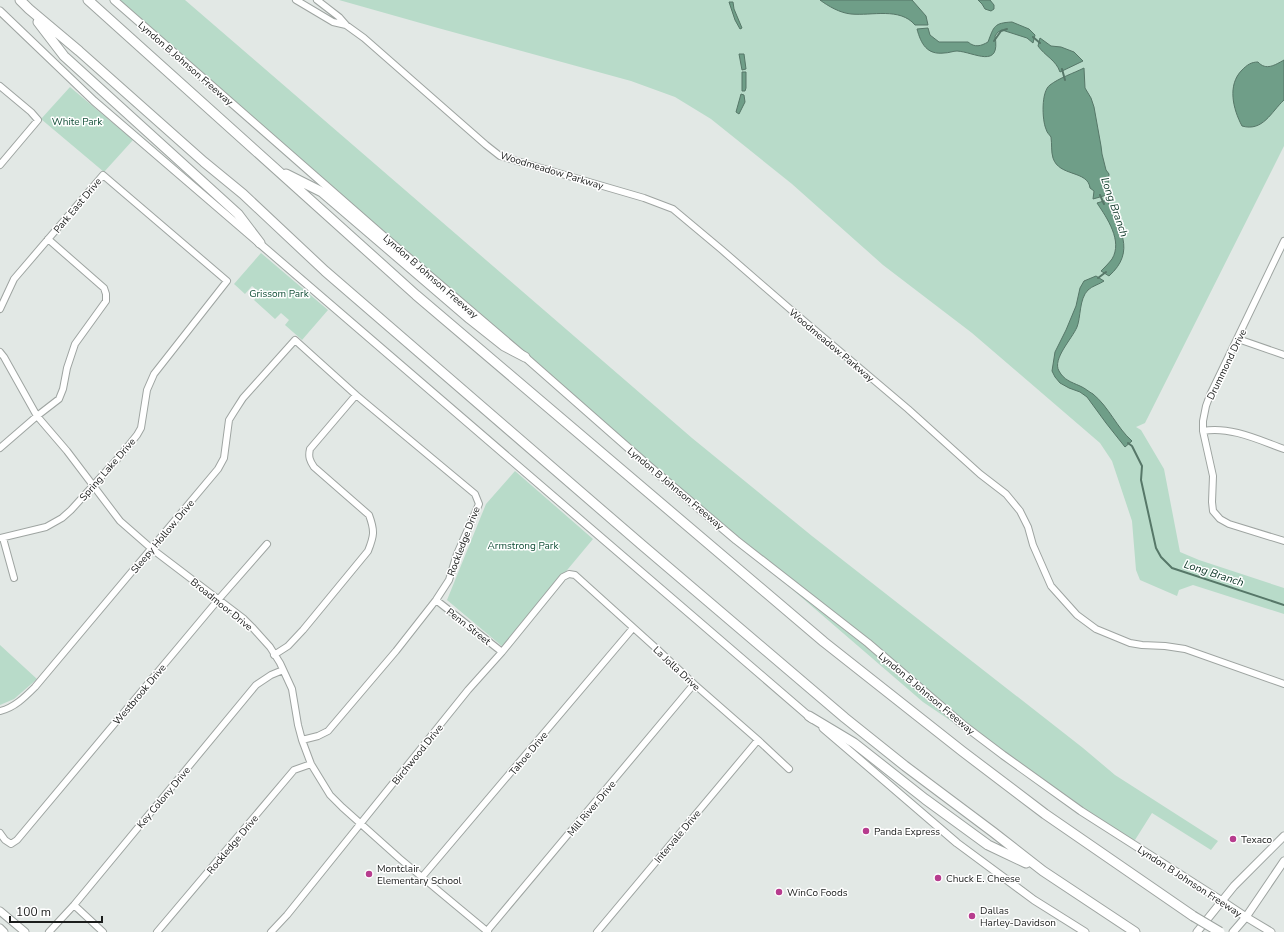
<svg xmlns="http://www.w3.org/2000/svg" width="1284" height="932" viewBox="0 0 1284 932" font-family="'Nunito Sans',sans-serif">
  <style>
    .green { fill: #b8dbc9 }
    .water { fill: #6f9e88; stroke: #567768 }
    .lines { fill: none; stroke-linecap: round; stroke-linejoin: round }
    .stream { stroke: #567768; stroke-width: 2 }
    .minor-casing { stroke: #9ea4a1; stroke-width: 8 }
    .major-casing { stroke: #9ea4a1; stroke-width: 9 }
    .highway-casing { stroke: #9ea4a1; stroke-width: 11 }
    .minor { stroke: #fff; stroke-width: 6 }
    .major { stroke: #fff; stroke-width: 7 }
    .highway { stroke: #fff; stroke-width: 9 }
    .highway-bridge-casing { stroke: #9ea4a1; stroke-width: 11; stroke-linecap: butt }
    .highway-bridge { stroke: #fff; stroke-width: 9 }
    .poi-dot { fill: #b73c8e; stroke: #fff; stroke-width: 1.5 }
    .labels { text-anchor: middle; stroke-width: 3; stroke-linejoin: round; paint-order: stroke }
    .street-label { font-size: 10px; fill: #1b1d1c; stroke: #fff }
    .park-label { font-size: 10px; fill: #114e37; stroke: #fff }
    .poi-label { font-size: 10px; fill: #1b1d1c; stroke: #fff; text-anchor: start }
    .water-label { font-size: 11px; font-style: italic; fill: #0c3626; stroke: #fff }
  </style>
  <rect width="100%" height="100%" fill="#e2e8e5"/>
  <!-- green -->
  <path class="green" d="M109 0H185L692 438 812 536 1083 748 1115 775 1218 841 1211 850 1152 813 1135 840 1119 835 923 702Z
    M339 0H1284V146L1145 423 1136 427 1141 430 1164 469 1180 552 1199 560 1284 588V614L1193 585 1179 590 1177 596 1140 580 1136 570 1132 521 1112 461 1100 443 972 333 883 265 792 184 711 119 675 97 631 81 438 28Z
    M70 87 133 140 104 172 41 119Z
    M261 253 328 310 302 340 285 325 289 320 281 313 275 319 254 300 260 293 252 286 245 294 234 284Z
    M515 471 593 539 503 647 447 600 486 504Z
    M0 645 37 679 14 699 0 705Z"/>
  <!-- water -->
  <path class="water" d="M820 0H912L926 16 928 25H915C900 7 872 16 851 14 840 13 828 6 820 0Z
    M978 0H990L994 5V9L991 11 985 9 982 4Z
    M729 2H733L734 9 742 28 740 29 735 20Z
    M1012 22 1029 29 1035 35 1033 43 1027 38 1002 30 998 32 995 36C1001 70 974 52 957 51 953 51 949 53 944 53 927 55 921 44 917 29L928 28 930 35 939 42H968C975 48 981 46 988 42 994 26 994 23 1012 22Z
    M1040 38 1051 46 1061 47 1074 52 1083 61 1060 72C1056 60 1045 56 1038 46Z
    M739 54H744L746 69 742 70Z
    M1284 60V100C1271 112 1263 132 1242 126 1233 109 1227 85 1242 70 1247 65 1251 62 1258 62 1266 71 1275 65 1284 60Z
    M1084 68 1085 88 1091 98 1094 107 1101 146 1102 154 1106 170 1109 174 1107 195 1093 199 1094 191 1090 188C1088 170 1059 177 1053 158 1051 152 1052 144 1051 137 1049 134 1047 133 1046 129 1042 120 1041 91 1050 85 1059 78 1074 73 1084 68Z
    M742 72H746V88L745 91H742Z
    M741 94 744 95 745 102 739 114 736 112Z
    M1107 200C1119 228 1137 251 1109 276L1101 271C1105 267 1109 263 1112 259 1123 241 1107 218 1097 203Z
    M1096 276 1104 281C1100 284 1092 286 1088 290 1079 299 1081 317 1077 327 1072 339 1052 359 1059 371 1064 380 1071 382 1080 386 1085 388 1089 392 1093 394 1109 407 1117 428 1132 441L1125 447 1106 423 1087 397 1080 392 1069 388 1060 383 1055 377 1052 371 1055 352 1066 330 1076 306 1080 288 1084 281Z"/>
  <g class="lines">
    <!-- stream -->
    <path class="stream" d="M1033 37 1040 43
      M994 41 1001 31 1007 29
      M1062 69 1065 80
      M1100 195 1104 204
      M1098 278 1106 272
      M1128 443 1132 446 1142 466 1141 480 1156 548 1161 557 1172 568 1284 605"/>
    <defs>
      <path id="minor" d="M296 0 333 22 346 25
        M317 0 339 17 346 25 364 38 486 145 500 156 644 198 673 209 722 250 790 309 908 409 980 474 1006 494 1020 511 1028 527 1033 545 1051 586 1077 615 1096 629 1130 643 1142 645 1165 646 1185 649 1284 684
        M0 86 31 112 38 120 0 165
        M1284 241 1210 395 1206 406 1203 421V431L1213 476 1212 502 1213 511 1220 519 1229 524 1284 541
        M0 309 14 279 103 175 227 281 154 374 147 390 141 428 137 435 120 456 71 510 62 518 46 527 0 538
        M1238 339 1284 355
        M0 352 4 357 37 416 67 451 120 521 152 549 244 619 252 627 270 647 280 663 292 689 298 725 302 740 311 764 330 795 342 807 399 858 488 932
        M1203 431C1230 426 1259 440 1284 449
        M0 448 37 416 59 399 63 389 67 368 75 344 106 301V294L104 288 48 239
        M3 538 14 578
        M436 600 502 652
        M274 655 288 646 303 630 368 551C374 536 375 531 369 515L314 467C310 461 308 457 310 449L356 395
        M0 711C14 708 25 697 35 687L218 469 224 458 229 420 234 412 243 398 295 340 356 395 475 494 479 504 457 554 449 580 436 600 396 651 328 731 318 736 302 740
        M0 833 5 840 11 844 17 840 218 600 267 544
        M422 877 633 628
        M74 905 103 932
        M487 931 694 684
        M49 932 74 905 256 685 271 675 283 670
        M157 932 294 770 311 764
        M271 932 287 915 468 690 502 652 563 577 569 574 575 575 657 649 694 684 758 740 789 769
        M597 932 758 740"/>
      <path id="major" d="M114 0 381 234 525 357 650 467 736 540 868 643 962 724 1003 755 1081 811 1222 901 1246 917 1271 932
        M0 11 94 101 812 719
        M823 728 957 843 1034 900 1085 932
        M0 911 25 932
        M0 928 4 932
        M1197 932 1234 886 1284 836
        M1233 932 1246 917 1284 861"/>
      <path id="highway" d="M20 0 29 9 79 51 204 162 243 194 325 271 642 545 845 718 905 766 993 832 1043 871 1135 932
        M88 0 416 295 824 642 962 751 1045 814 1193 916
        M38 22 64 56 238 214 260 243
        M286 174 322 192 470 319 504 346 525 357
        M809 716 854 743 925 799 988 845 1026 863"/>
    </defs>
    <!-- minor casing -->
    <use href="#minor" class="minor-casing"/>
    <!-- major casing -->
    <use href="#major" class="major-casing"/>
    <!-- highway casing -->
    <use href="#highway" class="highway-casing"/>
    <!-- minor -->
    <use href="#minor" class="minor"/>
    <!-- major -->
    <use href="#major" class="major"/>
    <!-- highway -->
    <use href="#highway" class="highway"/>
    <defs>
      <path id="highway-bridge" d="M1193 916 1220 932"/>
    </defs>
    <!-- highway-bridge casing -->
    <use href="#highway-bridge" class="highway-bridge-casing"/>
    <!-- highway-bridge -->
    <use href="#highway-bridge" class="highway-bridge"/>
  </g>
  <!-- markers -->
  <g class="poi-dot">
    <circle cx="866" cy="831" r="4"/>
    <circle cx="1233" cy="839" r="4"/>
    <circle cx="369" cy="874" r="4"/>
    <circle cx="938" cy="878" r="4"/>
    <circle cx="779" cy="892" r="4"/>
    <circle cx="972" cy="916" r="4"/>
  </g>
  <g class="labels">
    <!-- street labels -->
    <g class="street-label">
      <text transform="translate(186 63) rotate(41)" y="4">Lyndon B Johnson Freeway</text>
      <text transform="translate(552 170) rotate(17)" y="4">Woodmeadow Parkway</text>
      <text transform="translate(77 205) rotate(-50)" y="4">Park East Drive</text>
      <text transform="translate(431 276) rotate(41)" y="4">Lyndon B Johnson Freeway</text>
      <text transform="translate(832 345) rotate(40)" y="4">Woodmeadow Parkway</text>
      <text transform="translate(1226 364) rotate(-64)" y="4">Drummond Drive</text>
      <text transform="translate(107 469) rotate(-49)" y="4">Spring Lake Drive</text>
      <text transform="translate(676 488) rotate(40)" y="4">Lyndon B Johnson Freeway</text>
      <text transform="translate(162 536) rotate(-50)" y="4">Sleepy Hollow Drive</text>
      <text transform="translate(463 541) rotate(-69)" y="4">Rockledge Drive</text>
      <text transform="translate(222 604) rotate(39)" y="4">Broadmoor Drive</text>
      <text transform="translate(469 626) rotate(38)" y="4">Penn Street</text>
      <text transform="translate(677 668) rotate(43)" y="4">La Jolla Drive</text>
      <text transform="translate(927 693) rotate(40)" y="4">Lyndon B Johnson Freeway</text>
      <text transform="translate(139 694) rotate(-50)" y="4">Westbrook Drive</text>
      <text transform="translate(528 753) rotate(-50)" y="4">Tahoe Drive</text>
      <text transform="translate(417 754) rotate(-51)" y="4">Birchwood Drive</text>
      <text transform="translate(163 797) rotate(-50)" y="4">Key Colony Drive</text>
      <text transform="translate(591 808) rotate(-50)" y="4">Mill River Drive</text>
      <text transform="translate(677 836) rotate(-50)" y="4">Intervale Drive</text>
      <text transform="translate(232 844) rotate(-50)" y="4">Rockledge Drive</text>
      <text transform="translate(1190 881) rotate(33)" y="4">Lyndon B Johnson Freeway</text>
    </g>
    <!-- park labels -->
    <g class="park-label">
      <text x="77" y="125">White Park</text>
      <text x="279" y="297">Grissom Park</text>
      <text x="523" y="549">Armstrong Park</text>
    </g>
    <!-- poi labels -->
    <g class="poi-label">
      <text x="874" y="835">Panda Express</text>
      <text x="1241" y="843">Texaco</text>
      <text x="377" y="872">Montclair<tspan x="377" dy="12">Elementary School</tspan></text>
      <text x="946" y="882">Chuck E. Cheese</text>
      <text x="787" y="896">WinCo Foods</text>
      <text x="980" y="914">Dallas<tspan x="980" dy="12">Harley-Davidson</tspan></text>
    </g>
    <!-- water labels -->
    <g class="water-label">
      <text transform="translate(1115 207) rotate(71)" y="4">Long Branch</text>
      <text transform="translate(1214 573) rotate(18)" y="4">Long Branch</text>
    </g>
  </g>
  <!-- scale -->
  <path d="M10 916v6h92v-6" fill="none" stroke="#1b1d1c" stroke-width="2"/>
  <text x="16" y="916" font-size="12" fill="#1b1d1c" stroke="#ffffff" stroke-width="3" paint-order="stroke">100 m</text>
</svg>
